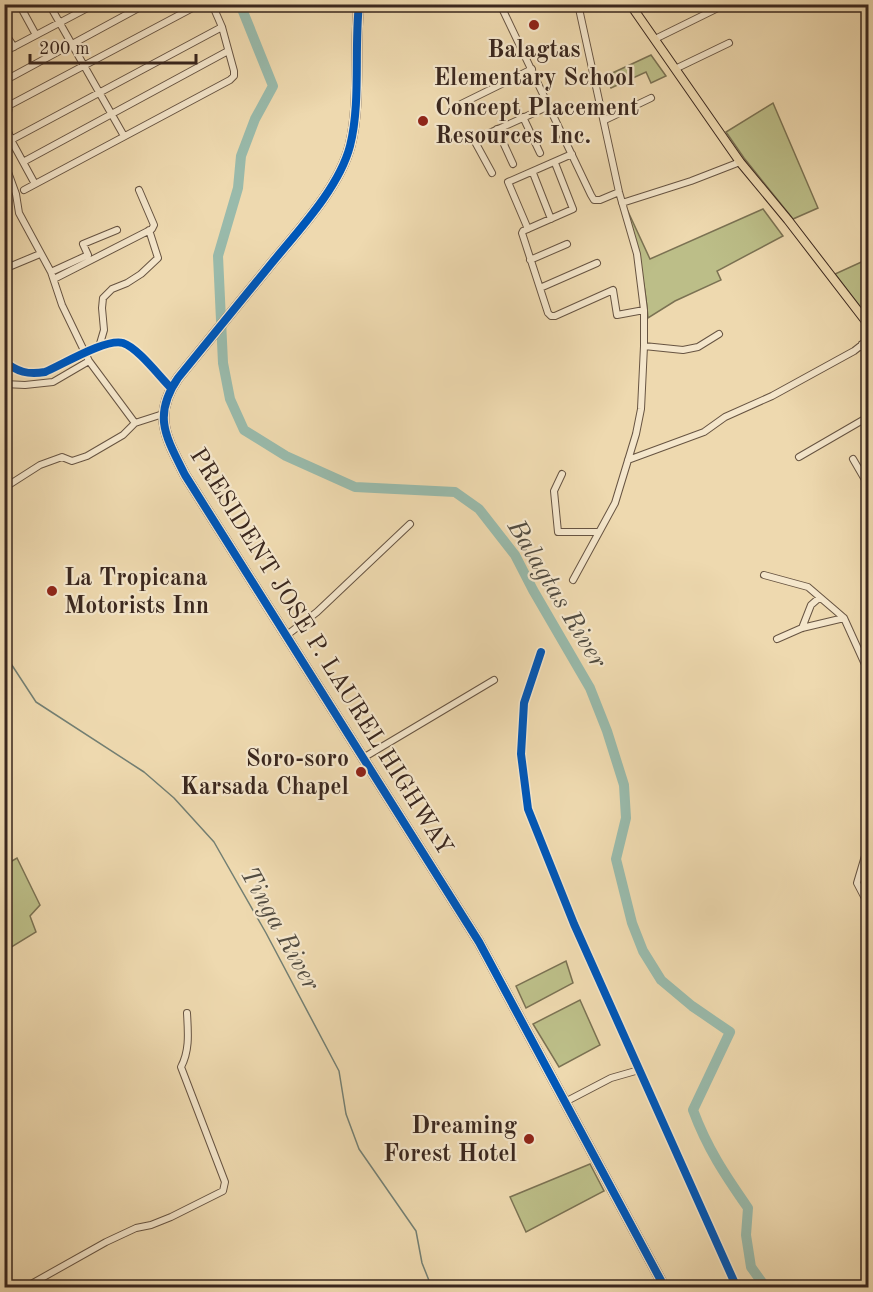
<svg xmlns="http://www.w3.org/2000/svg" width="873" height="1292" viewBox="0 0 873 1292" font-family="'Old Standard TT',serif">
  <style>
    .green { fill: #bcbe88; stroke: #7b7253; stroke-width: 1.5 }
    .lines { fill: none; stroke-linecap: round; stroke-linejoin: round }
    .stream { stroke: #737f73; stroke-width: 1.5 }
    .river { stroke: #99baab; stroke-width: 10 }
    .minor-casing { stroke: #675442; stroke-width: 8 }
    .major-casing { stroke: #3a271e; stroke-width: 10 }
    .highway-casing { stroke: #3a271e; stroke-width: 11 }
    .minor { stroke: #f4e6cb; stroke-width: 6 }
    .major { stroke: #eed9af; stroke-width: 8 }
    .highway { stroke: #eed9af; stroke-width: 9 }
    .cycleway-casing { stroke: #f4e6cb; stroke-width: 11 }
    .cycleway { stroke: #0057b8; stroke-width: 8 }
    .poi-dot { fill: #8f2418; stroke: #f4e6cb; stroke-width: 2 }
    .labels { text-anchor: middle; stroke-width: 4.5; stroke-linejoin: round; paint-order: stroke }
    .poi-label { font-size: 24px; font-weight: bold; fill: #3a271e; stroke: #f4e6cb; text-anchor: start }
    .street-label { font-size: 24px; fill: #3a271e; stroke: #f4e6cb }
    .water-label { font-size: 26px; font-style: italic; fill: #524c41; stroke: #f4e6cb }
  </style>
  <rect width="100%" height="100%" fill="#eed9af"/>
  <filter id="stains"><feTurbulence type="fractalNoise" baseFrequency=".00333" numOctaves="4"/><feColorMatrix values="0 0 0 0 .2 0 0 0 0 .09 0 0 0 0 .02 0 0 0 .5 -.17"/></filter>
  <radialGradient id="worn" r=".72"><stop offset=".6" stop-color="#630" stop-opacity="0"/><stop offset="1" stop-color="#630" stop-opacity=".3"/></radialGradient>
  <!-- green -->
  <path class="green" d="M651 55 666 76 651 83 646 72 611 88 606 76Z
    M773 103 818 208 793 219 744 158 726 132Z
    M625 205 650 259 763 209 783 236 717 271 721 280 675 301 648 318C645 279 635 242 625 205Z
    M868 259V317L835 274Z
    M17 858 40 905 30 916 36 932 5 951V865Z
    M566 961 573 983 526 1008 516 986Z
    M580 1000 600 1045 559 1067 533 1024Z
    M590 1164 604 1191 526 1232 510 1197Z"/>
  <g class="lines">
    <!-- stream -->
    <path class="stream" d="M240 5 250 8 258 4
      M4 653 36 702 144 772 174 798 214 842 266 933 339 1071 346 1114 359 1149 416 1231 422 1263 432 1288"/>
    <!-- river -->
    <path class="river" d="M240 4 273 86 255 119 241 156 238 188 218 256 223 363 230 399 244 430 286 456 355 487 455 492 479 509 515 555 533 590 590 688 607 731 624 785 626 818 616 859 632 923 643 951 661 980 692 1006 730 1032 693 1110C707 1148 725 1175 748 1208L746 1235 751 1267 766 1288"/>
    <defs>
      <path id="minor" d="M19 4 36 35
        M49 4 124 136
        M500 4 591 195 594 200H600L619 192
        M4 32 14 47
        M655 39 722 6
        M4 52 95 4
        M675 69 729 43
        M4 81 146 4
        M4 102C10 106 10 112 4 117
        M8 106 200 4
        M457 106 532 69
        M523 117 540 153
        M4 119 11 140 35 184
        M605 120 651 98
        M497 129 513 164
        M11 140 222 27
        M4 161 16 194 19 213 51 272 62 305 89 361 135 423
        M23 162 228 51
        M555 163 573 209 523 231 522 233 548 313 551 316H555L613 290 617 315 644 310
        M492 173 474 140 549 106
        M533 173 551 219
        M24 190 230 80 234 76V71L222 27 212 4
        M622 203 691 181 740 162
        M528 229 508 182 572 154
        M530 260 567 244
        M4 269 40 254
        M51 272 88 255 83 244 117 230
        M54 279 152 229 154 225 139 190
        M540 288 597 263
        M862 344 868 358
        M644 346 683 350 698 347 719 334
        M99 347 104 330 102 308 103 298 112 289 127 283 141 274 158 258 149 230
        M4 361C17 372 28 375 45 372 62 365 106 338 123 343 138 348 159 376 171 388
        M4 384 25 385 53 382 89 361
        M799 457 868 417
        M853 459 864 478 868 477
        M628 460 704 432 725 417 772 396 854 351 868 340
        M562 474 554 491 558 532H598
        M4 488 40 465 62 457 72 461 87 456 123 435 135 423 163 414
        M764 575 808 587 836 611 844 618 868 671
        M573 580 615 503 636 434 641 409 644 346V310L637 254 619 192 578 4
        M802 628 811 605 819 598
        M287 635 317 612 410 524
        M777 639 802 628 844 618
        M541 652 524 703 521 754 528 809 574 924 737 1288
        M363 758 494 680
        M868 846 857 883 868 904
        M565 1102 611 1078 639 1070
        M24 1288 106 1242 136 1228 151 1225 171 1217 223 1191 225 1182 181 1067C190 1050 188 1032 187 1013"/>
      <path id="major" d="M630 4 740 162 788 220 868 324"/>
      <path id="highway" d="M359 4C354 50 361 103 350 146 339 188 298 231 271 264 240 302 209 340 178 378 152 416 166 437 185 475L479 942 665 1288"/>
    </defs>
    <!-- minor casing -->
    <use href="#minor" class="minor-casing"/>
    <!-- major casing -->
    <use href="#major" class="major-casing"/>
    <!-- highway casing -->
    <use href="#highway" class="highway-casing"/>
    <!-- minor -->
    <use href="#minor" class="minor"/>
    <!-- major -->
    <use href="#major" class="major"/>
    <!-- highway -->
    <use href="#highway" class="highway"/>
    <defs>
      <path id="cycleway" d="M359 4C354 50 361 103 350 146 339 188 298 231 271 264 240 302 209 340 178 378 152 416 166 437 185 475L479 942 665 1288
        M4 361C17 372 28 375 45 372 62 365 106 338 123 343 138 348 159 376 171 388
        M541 652 524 703 521 754 528 809 574 924 737 1288"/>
    </defs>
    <!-- cycleway casing -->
    <use href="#cycleway" class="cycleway-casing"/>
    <!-- cycleway -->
    <use href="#cycleway" class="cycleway"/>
  </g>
  <!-- markers -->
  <g class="poi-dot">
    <circle cx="534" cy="25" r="6"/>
    <circle cx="423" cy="121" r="6"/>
    <circle cx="52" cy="591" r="6"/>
    <circle cx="361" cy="772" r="6"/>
    <circle cx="529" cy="1139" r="6"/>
  </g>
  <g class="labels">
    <!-- poi labels -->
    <g class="poi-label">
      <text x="534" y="57" text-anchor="middle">Balagtas<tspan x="534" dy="28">Elementary School</tspan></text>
      <text x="435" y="115">Concept Placement<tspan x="435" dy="28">Resources Inc.</tspan></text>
      <text x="64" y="585">La Tropicana<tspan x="64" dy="28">Motorists Inn</tspan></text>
      <text x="349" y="766" text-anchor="end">Soro-soro<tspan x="349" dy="28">Karsada Chapel</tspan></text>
      <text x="517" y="1133" text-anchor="end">Dreaming<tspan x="517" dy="28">Forest Hotel</tspan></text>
    </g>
    <!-- street labels -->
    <g class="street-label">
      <text transform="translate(322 651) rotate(58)" y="8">PRESIDENT JOSE P. LAUREL HIGHWAY</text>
    </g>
    <!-- water labels -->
    <g class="water-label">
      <text transform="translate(558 593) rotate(59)" y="9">Balagtas River</text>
      <text transform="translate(281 928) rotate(61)" y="9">Tinga River</text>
    </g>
  </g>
  <!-- margin -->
  <rect width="873" height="1292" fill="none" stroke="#eed9af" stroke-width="24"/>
  <rect x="6" y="6" width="861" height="1280" fill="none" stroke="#3a271e" stroke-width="3"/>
  <rect x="12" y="12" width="849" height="1268" fill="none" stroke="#3a271e" stroke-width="1.5"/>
  <!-- scale -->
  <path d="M30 54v9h166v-9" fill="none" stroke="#3a271e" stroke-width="3"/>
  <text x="39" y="54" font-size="18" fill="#3a271e" stroke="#f4e6cb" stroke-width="4.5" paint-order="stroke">200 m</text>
  <rect width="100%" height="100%" filter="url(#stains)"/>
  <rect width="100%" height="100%" fill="url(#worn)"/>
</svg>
